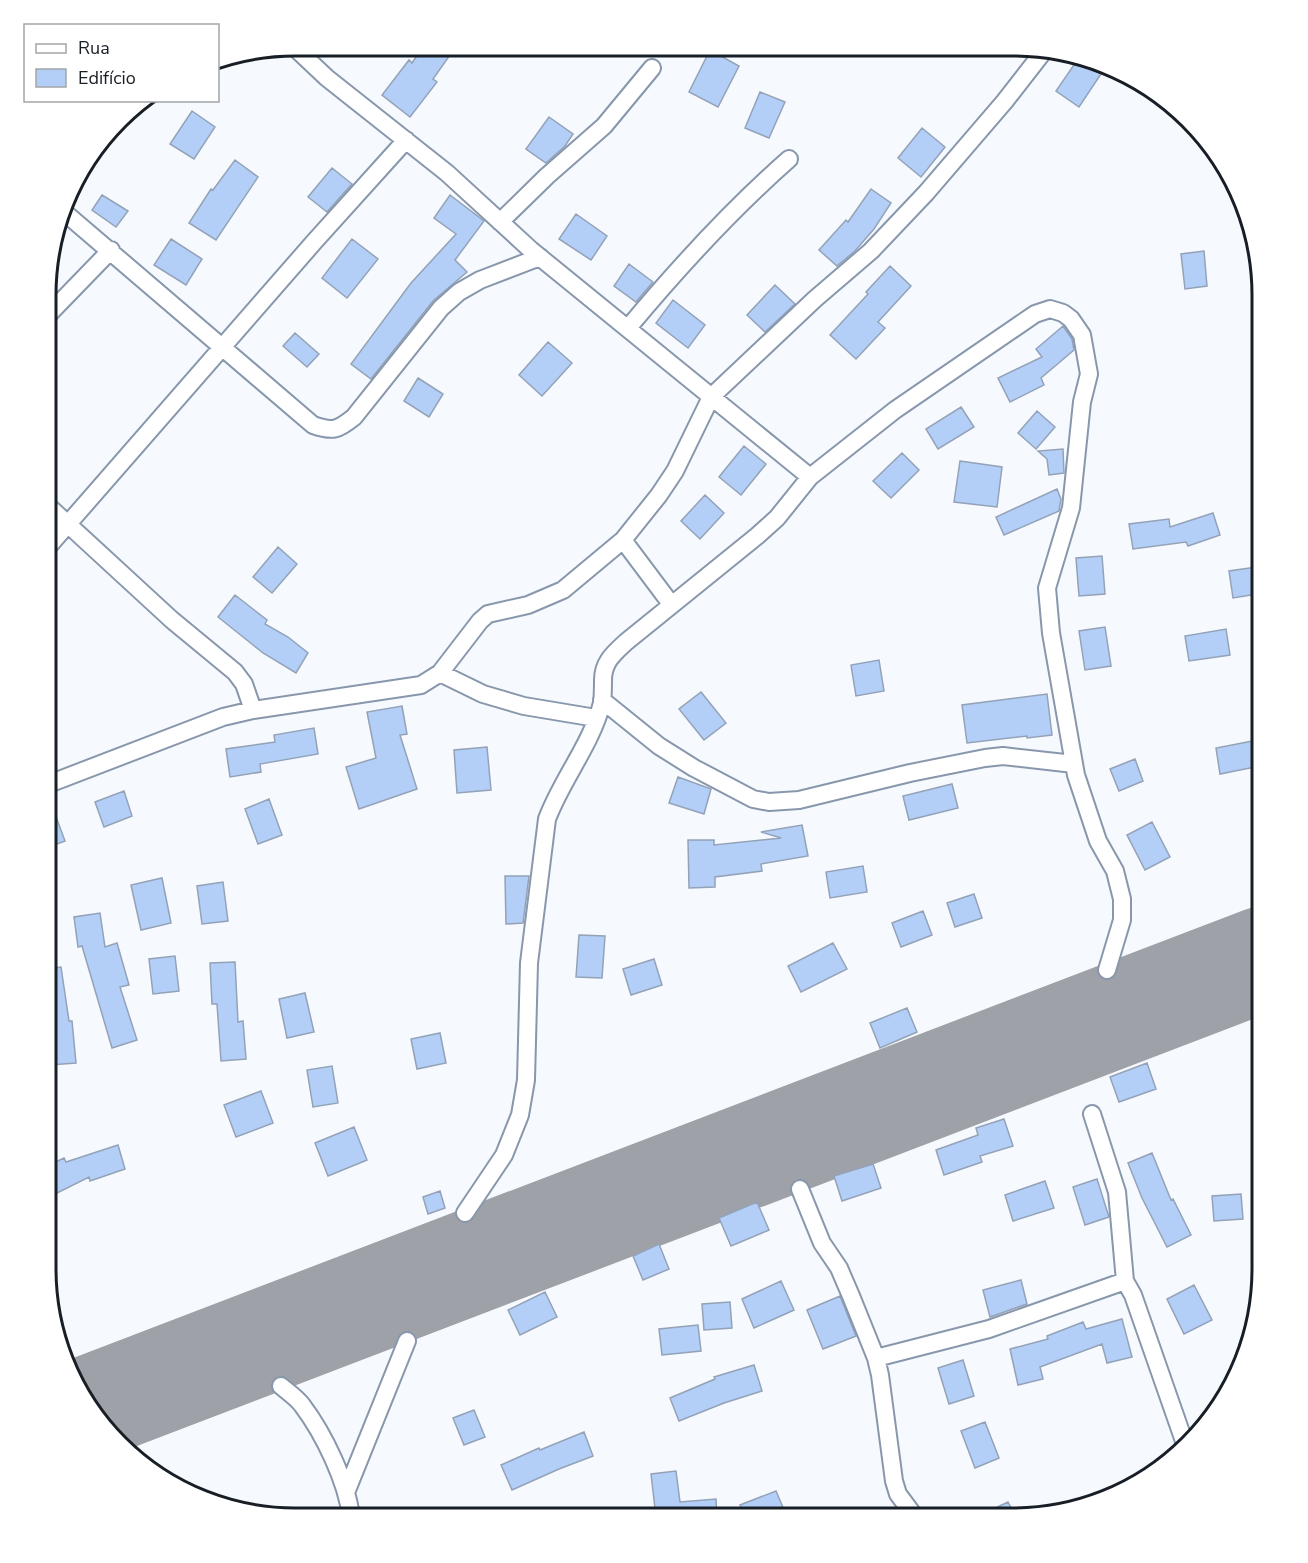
<svg xmlns="http://www.w3.org/2000/svg" width="1308" height="1563" viewBox="0 0 1308 1563" font-family="'Nunito Sans',sans-serif">
  <style>
    .lines { fill: none; stroke-linecap: round; stroke-linejoin: round }
    .runway { stroke: #9ea2a8; stroke-width: 105 }
    .building { fill: #b3cff8; stroke: #93a2b7; stroke-width: 1.5 }
    .street-casing { stroke: #8897ac; stroke-width: 20 }
    .street { stroke: #fff; stroke-width: 16 }
    .rim { fill: none; stroke: #181e26; stroke-width: 3 }
  </style>
  <rect width="100%" height="100%" fill="#f6f9fe"/>
  <g class="lines">
    <!-- runway -->
    <path class="runway" d="M92 1407 1263 959"/>
  </g>
  <!-- building -->
  <path class="building" d="M424 45H457L433 79 437 82 410 117 382 95 409 60 412 63Z
    M710 50 739 66 718 107 689 92Z
    M1078 59 1101 74 1079 107 1056 91Z
    M760 92 785 102 769 138 745 128Z
    M192 111 215 127 194 159 170 144Z
    M549 117 573 134 565 146 546 163 526 149Z
    M922 128 945 147 921 177 898 158Z
    M235 160 258 177 216 240 189 223 211 189 213 190Z
    M332 168 352 184 327 212 308 197Z
    M871 189 891 203 874 229 855 251 837 266 819 250 846 220 848 222Z
    M102 195 128 211 116 227 92 210Z
    M450 195 484 221 455 260 467 272 433 301 371 379 351 364 411 283 456 234 434 218Z
    M576 214 607 236 591 260 559 239Z
    M171 239 202 259 186 285 154 265Z
    M352 239 378 259 347 298 322 278Z
    M1204 251 1207 286 1185 289 1181 254Z
    M629 264 653 282 636 302 614 286Z
    M890 266 911 286 878 322 885 328 856 359 830 335 868 294 866 292Z
    M775 285 795 304 765 332 747 315Z
    M673 300 705 325 688 348 656 323Z
    M1063 326 1072 339 1074 350 1041 378 1044 385 1010 402 998 378 1042 357 1036 349Z
    M295 333 319 354 307 367 283 346Z
    M548 342 572 363 542 396 519 375Z
    M418 378 443 394 429 417 404 401Z
    M961 407 974 427 938 449 926 429Z
    M1037 411 1055 427 1036 449 1018 433Z
    M744 446 766 464 741 495 719 477Z
    M1063 449 1064 473 1049 475 1047 459 1038 451Z
    M902 453 919 470 891 498 873 481Z
    M960 461 1002 467 997 507 954 502Z
    M1057 489 1061 499 1059 511 1004 535 996 517Z
    M705 495 724 513 700 539 681 521Z
    M1213 513 1220 535 1188 546 1186 542 1133 549 1129 524 1169 519 1170 527Z
    M278 547 297 564 272 593 253 577Z
    M1102 556 1105 594 1079 596 1076 558Z
    M1263 566V593L1233 598 1229 571Z
    M235 595 267 620 265 624 288 637 308 653 296 673 263 653 218 617Z
    M1105 627 1111 666 1085 670 1079 631Z
    M1226 629 1230 655 1189 661 1185 636Z
    M879 660 884 691 856 696 851 665Z
    M701 692 726 723 704 740 679 709Z
    M1047 694 1052 735 1027 738V736L967 743 962 705Z
    M402 706 407 734 400 735 417 789 359 809 346 767 376 758 367 712Z
    M314 728 318 754 260 764 261 772 230 777 226 749 275 742 274 735Z
    M1263 739V752L1258 753 1260 766 1220 774 1216 748Z
    M487 747 491 790 457 793 454 750Z
    M1135 759 1143 781 1119 791 1110 769Z
    M678 777 711 789 704 814 669 803Z
    M952 784 958 808 909 820 903 796Z
    M124 791 132 816 104 827 95 802Z
    M46 795H48L65 841 46 848Z
    M269 799 282 835 258 844 245 809Z
    M1152 822 1170 857 1145 870 1127 835Z
    M802 825 808 856 761 864 762 871 715 877V887L689 888 688 840H714V845L781 838 761 832Z
    M863 866 867 892 830 898 826 872Z
    M505 876H529L523 923 506 924Z
    M162 878 171 923 141 930 131 885Z
    M223 882 228 921 202 924 197 886Z
    M974 894 982 918 955 927 947 903Z
    M923 911 932 935 901 947 892 923Z
    M100 913 105 947 117 943 129 985 120 987 137 1040 112 1048 82 946 78 947 74 917Z
    M579 935 605 936 602 978 576 977Z
    M833 943 847 969 801 992 788 966Z
    M175 956 179 991 153 994 149 959Z
    M654 959 662 985 631 995 623 969Z
    M235 962 238 1022 243 1021 246 1059 221 1061 217 1004H212L210 963Z
    M61 967 69 1021H72L76 1063 49 1065 46 1022V969Z
    M305 993 314 1032 287 1038 279 999Z
    M907 1008 917 1032 880 1048 870 1023Z
    M440 1033 446 1063 417 1069 411 1039Z
    M1147 1063 1156 1089 1119 1102 1110 1077Z
    M332 1066 338 1103 313 1107 307 1070Z
    M261 1091 273 1123 236 1137 224 1105Z
    M1004 1119 1013 1146 980 1156 982 1162 944 1175 936 1150 978 1135 976 1128Z
    M354 1127 367 1160 328 1176 315 1143Z
    M118 1145 125 1169 90 1181 89 1177 45 1199V1167L64 1158 66 1162Z
    M1152 1153 1171 1200 1173 1199 1191 1235 1167 1247 1142 1198 1128 1163Z
    M873 1164 881 1188 842 1201 834 1176Z
    M1097 1179 1109 1217 1085 1225 1073 1187Z
    M1045 1181 1054 1208 1013 1221 1005 1195Z
    M440 1191 445 1208 428 1214 423 1197Z
    M1241 1194 1243 1219 1214 1221 1212 1196Z
    M757 1202 769 1230 731 1246 719 1218Z
    M659 1244 669 1269 643 1280 633 1256Z
    M1021 1280 1027 1304 990 1317 983 1290Z
    M781 1281 794 1310 754 1328 742 1299Z
    M1194 1285 1212 1320 1184 1334 1167 1299Z
    M545 1292 557 1317 520 1335 508 1310Z
    M840 1296 856 1336 823 1349 807 1310Z
    M730 1302 732 1328 704 1330 702 1304Z
    M1122 1319 1132 1357 1107 1363 1102 1344 1040 1367 1043 1379 1018 1385 1010 1349 1048 1339 1047 1336 1083 1322 1086 1329Z
    M698 1325 701 1351 662 1355 659 1329Z
    M963 1360 974 1396 949 1404 938 1368Z
    M754 1365 762 1391 724 1403 679 1421 670 1398 715 1379 714 1377Z
    M474 1410 485 1437 464 1445 453 1418Z
    M985 1422 999 1458 975 1468 961 1431Z
    M584 1432 593 1456 559 1469 512 1490 501 1465 539 1448 540 1450Z
    M676 1471 680 1502 716 1499 717 1517H656L651 1474Z
    M776 1491 787 1517H745L740 1505Z
    M1008 1502 1016 1517H976Z"/>
  <g class="lines">
    <defs>
      <path id="street" d="M292 45 327 78 447 173 531 250 810 477
        M64 212 313 425C333 432 338 430 354 417L441 308 459 292 480 280 540 257
        M500 222 547 176 604 126 652 68
        M47 316 111 250
        M628 328C678 268 730 211 789 159
        M47 505 172 620 235 672 244 684 253 710
        M623 540 671 604
        M47 548 314 242 406 140
        M440 673 483 694 524 706 596 718
        M602 700 659 746 694 768 753 799 769 802 799 800 910 773 985 758 1003 756 1074 764
        M46 785 223 717 253 710 421 685 440 673 480 621 488 614 528 605 563 590 623 540 659 495 675 471 711 397 815 299 871 251 926 193 1005 101 1047 47
        M1092 1114 1117 1192 1125 1281 1133 1295 1184 1441
        M800 1189 822 1243 839 1268 851 1296 876 1358 880 1375 894 1481 898 1494 915 1517
        M465 1213 504 1155 520 1115 526 1080 529 963 547 819C562 779 591 745 602 703 603 695 603 687 603 680 603 662 614 653 626 642L757 536 777 518 810 477 895 410 1035 314 1050 309 1063 313 1071 319 1082 335 1089 374 1082 402 1071 508 1047 588 1051 633 1076 775 1098 841 1115 871 1122 899V920L1107 970
        M876 1358 989 1329 1125 1281
        M281 1386C288 1392 297 1398 302 1405 324 1434 347 1482 351 1517
        M347 1490 407 1341"/>
    </defs>
    <!-- street casing -->
    <use href="#street" class="street-casing"/>
    <!-- street -->
    <use href="#street" class="street"/>
  </g>
  <!-- crop -->
  <path d="M0 0H1308V1563H0ZM295 56H1013A239 239 0 0 1 1252 295V1269A239 239 0 0 1 1013 1508H295A239 239 0 0 1 56 1269V295A239 239 0 0 1 295 56Z" fill="#fff" fill-rule="evenodd"/>
  <path class="rim" d="M295 56H1013A239 239 0 0 1 1252 295V1269A239 239 0 0 1 1013 1508H295A239 239 0 0 1 56 1269V295A239 239 0 0 1 295 56Z"/>
  <!-- legend -->
  <rect x="24" y="24" width="195" height="78" fill="#ffffff" stroke="#a3a5a8" stroke-width="1.5"/>
  <rect x="36" y="44" width="30" height="9" fill="#ffffff" stroke="#a3a5a8" stroke-width="1.5"/>
  <text x="78" y="54" font-size="18" fill="#181e26">Rua</text>
  <rect x="36" y="69" width="30" height="18" fill="#b3cff8" stroke="#a3a5a8" stroke-width="1.5"/>
  <text x="78" y="84" font-size="18" fill="#181e26">Edifício</text>
</svg>
